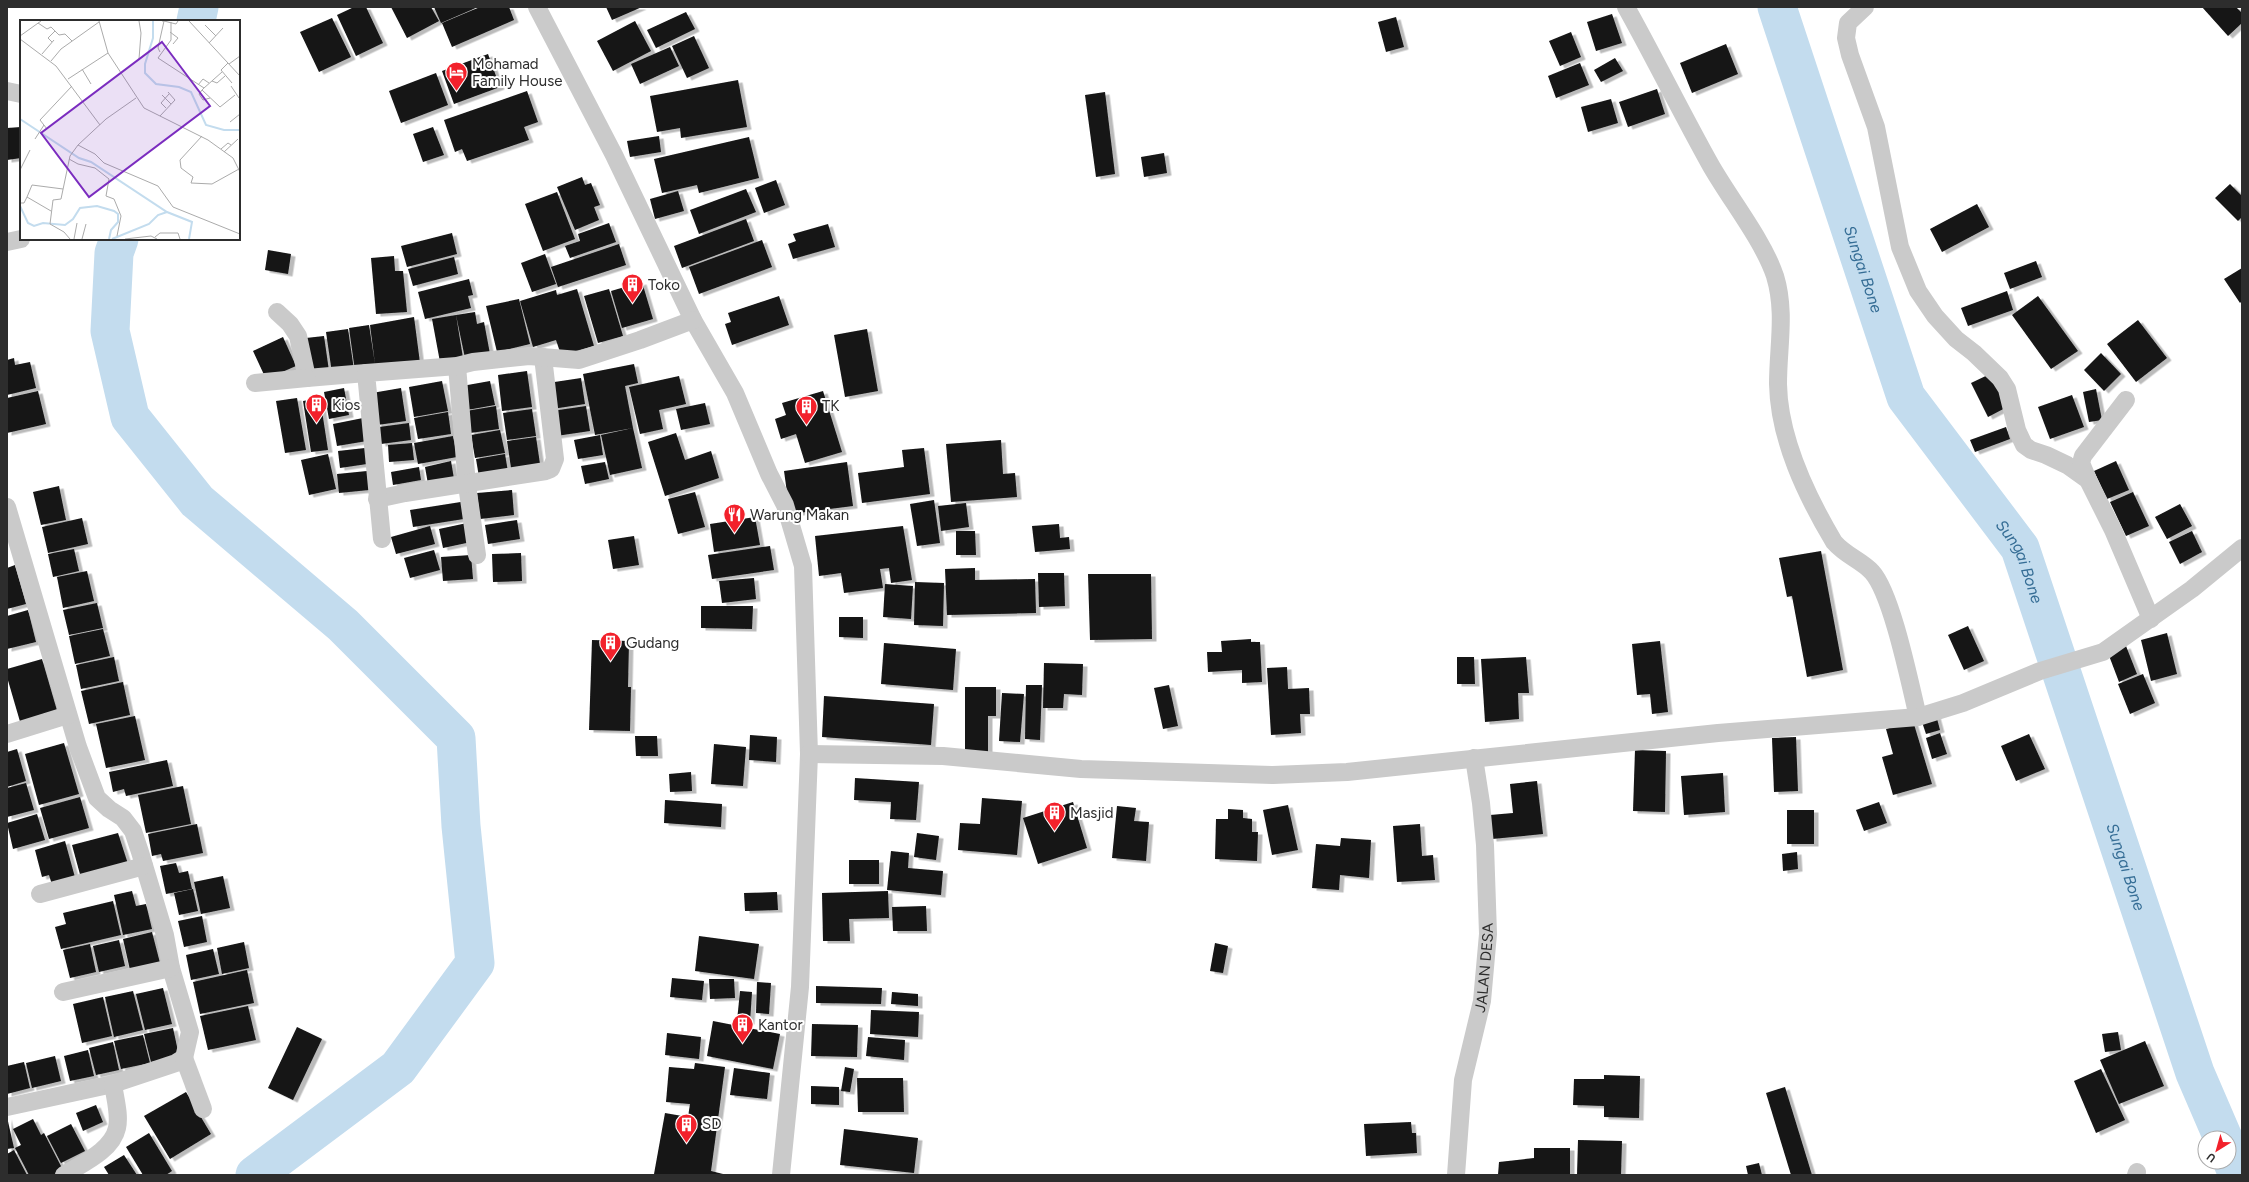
<svg xmlns="http://www.w3.org/2000/svg" width="2249" height="1182" viewBox="0 0 2249 1182" font-family="Figtree,sans-serif">
  <style>
    .lines { fill: none; stroke-linecap: round; stroke-linejoin: round }
    .river { stroke: #c3dcee; stroke-width: 39 }
    .building { fill: #141414; filter: url(#shadow) }
    .street { stroke: #cacaca; stroke-width: 18 }
    .labels { text-anchor: middle; stroke-width: 4; stroke-linejoin: round; paint-order: stroke }
    .poi-label { font-size: 15px; fill: #2d2d2d; stroke: #fff; text-anchor: start }
    .street-label { font-size: 15px; fill: #2d2d2d; stroke: #fff }
    .water-label { font-size: 16px; font-style: italic; fill: #356d95; stroke: #fff }
    .inset-river { fill: none; stroke: #c3dcee; stroke-width: 2 }
    .inset-road { fill: none; stroke: #ababab; stroke-width: 1 }
    .view { fill: #7b2cbf; fill-opacity: 0.15; stroke: #7b2cbf; stroke-width: 2 }
    .inset-edge { fill: none; stroke: #2d2d2d; stroke-width: 2 }
  </style>
  <defs>
    <filter id="shadow"><feDropShadow dx="4.5" dy="2.5" stdDeviation="0" flood-color="#0004"/></filter>
  </defs>
  <rect width="100%" height="100%" fill="#fff"/>
  <g class="lines">
    <!-- river -->
    <g class="river">
      <path id="s1" d="M1777 7 1906 397 2020 548 2195 1073 2223 1138"/>
      <path d="M196 21 199 7"/>
      <path d="M119 239 114 253 110 331 130 417 197 501 343 625 456 738 461 826 475 963 398 1068 255 1175"/>
      <path d="M2229 1153 2238 1175"/>
    </g>
  </g>
  <!-- building -->
  <path class="building" d="M354 7H366L383 43 356 56 337 15Z
    M391 7H431L439 21 407 38Z
    M434 7H478L441 23Z
    M480 7H509L514 20 452 47 442 23Z
    M606 7H642L612 20Z
    M2202 7H2236L2242 13V23L2228 36Z
    M686 12 695 29 656 48 647 30Z
    M1612 14 1622 43 1596 51 1587 22Z
    M1396 17 1404 47 1386 52 1378 22Z
    M332 18 351 57 319 72 300 32Z
    M635 21 651 51 613 71 597 41Z
    M1571 32 1581 57 1560 66 1549 41Z
    M694 36 709 68 687 78 672 46Z
    M1726 44 1738 74 1692 93 1680 63Z
    M670 47 679 66 640 84 631 64Z
    M488 54 500 87 454 104 442 71Z
    M1615 58 1623 71 1601 82 1594 70Z
    M1580 63 1589 85 1556 98 1548 76Z
    M436 73 448 105 401 123 389 91Z
    M738 80 747 127 681 138 680 128 657 132 650 96Z
    M1657 89 1665 114 1628 127 1619 102Z
    M527 91 538 122 524 127 529 140 467 161 462 149 455 152 444 120Z
    M1105 92 1115 174 1096 177 1085 95Z
    M1611 99 1618 123 1588 132 1581 107Z
    M21 127V158L7 160V128Z
    M433 127 444 155 423 162 413 134Z
    M659 136 661 152 630 157 627 141Z
    M749 137 759 178 699 193 697 185 662 193 654 159Z
    M1164 153 1167 173 1144 177 1141 157Z
    M582 177 585 185 591 183 600 205 594 207 599 220 575 230 557 187Z
    M776 180 785 205 764 213 755 188Z
    M2230 184 2242 196V217L2238 221 2215 198Z
    M746 189 756 212 699 234 690 210Z
    M678 191 684 211 655 219 650 199Z
    M557 192 575 239 543 251 525 204Z
    M1977 204 1989 227 1942 252 1930 229Z
    M746 219 754 241 682 268 674 246Z
    M609 223 616 242 570 258 565 246 580 241 578 234Z
    M828 224 835 247 793 259 788 244 796 241 793 234Z
    M452 233 457 254 407 267 401 246Z
    M762 240 772 267 699 294 689 267Z
    M619 244 626 265 558 287 551 267Z
    M268 250 291 254 288 274 265 270Z
    M545 254 556 284 532 292 521 263Z
    M394 256 395 271H403L407 312 376 314 371 258Z
    M454 257 458 274 413 286 408 269Z
    M2036 261 2042 277 2010 289 2004 273Z
    M2242 268V301L2240 303 2224 279Z
    M469 279 473 295 468 296 471 308 425 319 418 292Z
    M642 282 653 319 622 328 611 291Z
    M577 289 594 346 561 355 556 340 533 347 520 301 556 290 557 295Z
    M609 289 623 336 598 343 584 296Z
    M2007 291 2013 310 1968 326 1961 308Z
    M779 296 789 325 732 345 725 324 731 322 728 313Z
    M2038 296 2078 351 2051 369 2012 315Z
    M519 299 530 344 497 352 486 306Z
    M475 312 477 324 484 322 490 354 465 358 456 315Z
    M456 315 463 358 440 362 432 319Z
    M414 317 420 363 395 366 391 336 395 365 355 371 349 328 369 325 375 364 370 325Z
    M2138 320 2167 358 2136 382 2107 344Z
    M348 329 354 370 332 373 326 332Z
    M867 329 878 391 845 397 834 335Z
    M324 336 329 371 311 373 306 338Z
    M283 337 296 366 266 379 253 351Z
    M2101 353 2121 374 2104 391 2084 370Z
    M14 358 15 365 30 362 36 388 7 395V360Z
    M634 364 638 383 625 386 633 428 595 435 583 374Z
    M527 371 532 407 502 411 498 375Z
    M1992 373 2009 406 1988 417 1971 383Z
    M679 376 686 404 659 410 663 429 640 434 629 387Z
    M581 378 585 404 552 409 548 383Z
    M442 381 448 411 414 417 409 387Z
    M490 381 495 405 467 410 462 386Z
    M344 388 349 415 329 419 324 392Z
    M401 388 406 421 377 425 372 393Z
    M2096 389 2102 420 2089 422 2083 392Z
    M38 391 46 424 7 433V398Z
    M823 391 842 452 805 463 796 434 781 439 775 419 786 415 782 403Z
    M2072 395 2084 427 2050 439 2038 407Z
    M297 398 306 450 285 453 276 401Z
    M320 398 328 450 311 452 303 401Z
    M705 403 710 424 681 430 676 409Z
    M496 406 499 429 470 433 466 411Z
    M586 406 590 431 556 436 552 411Z
    M532 409 536 436 507 440 503 413Z
    M448 412 451 434 418 439 414 418Z
    M363 418 367 441 337 446 333 424Z
    M409 423 411 440 381 444 379 427Z
    M2006 427 2010 439 1975 452 1970 440Z
    M633 428 642 468 610 475 601 435Z
    M500 430 505 453 475 458 471 435Z
    M676 433 685 460 711 451 719 478 665 496 648 442Z
    M600 435 603 455 578 459 574 440Z
    M453 436 457 457 418 464 414 443Z
    M536 437 540 464 511 468 507 441Z
    M1001 440 1003 474 1015 473 1017 497 951 502 946 444Z
    M412 443 414 460 389 462 388 445Z
    M365 448 367 464 340 468 338 451Z
    M924 448 930 494 862 503 858 473 904 467 902 450Z
    M328 454 336 489 309 495 301 460Z
    M505 454 508 472 479 477 476 459Z
    M451 461 454 479 428 484 425 467Z
    M2116 461 2129 490 2107 499 2094 471Z
    M605 462 609 479 585 484 581 466Z
    M847 462 853 506 790 514 784 471Z
    M419 467 421 480 393 485 391 472Z
    M367 471 369 490 339 493 337 474Z
    M59 486 66 520 41 525 33 492Z
    M512 490 514 515 480 519 477 493Z
    M695 492 705 527 678 534 668 499Z
    M2133 492 2149 526 2126 536 2110 502Z
    M934 500 940 543 917 546 910 504Z
    M467 501 470 518 413 527 410 510Z
    M966 503 969 527 941 531 938 506Z
    M2180 504 2192 526 2167 539 2155 517Z
    M755 517 760 545 714 552 710 524Z
    M82 518 88 544 48 553 42 527Z
    M517 520 520 539 488 544 485 525Z
    M467 523 471 542 443 548 439 529Z
    M1059 524 1060 538 1069 537 1070 549 1035 552 1032 526Z
    M430 526 435 544 396 554 391 537Z
    M903 526 912 580 891 583 889 568 880 569 883 588 844 593 841 573 819 576 815 536Z
    M956 531H975L976 555H956Z
    M2192 531 2202 552 2180 564 2169 542Z
    M634 536 639 565 613 569 608 540Z
    M770 546 774 570 712 579 708 555Z
    M74 549 79 571 53 577 48 554Z
    M434 550 440 570 410 578 404 558Z
    M1821 551 1843 670 1807 677 1792 596 1787 597 1779 558Z
    M521 553 522 581 493 582 492 554Z
    M471 555 473 579 443 581 441 557Z
    M15 565 26 604 7 609V568Z
    M975 568V580L1035 579 1036 613 947 615 945 569Z
    M87 571 94 601 63 608 57 577Z
    M1038 573H1064L1065 606 1039 607Z
    M1088 574H1151L1152 639 1090 640Z
    M754 578 756 599 722 603 719 581Z
    M915 582 944 583 943 626 914 625Z
    M885 584 913 586 911 619 883 617Z
    M97 603 103 628 69 635 63 610Z
    M701 606H753L752 629 701 628Z
    M28 610 36 642 7 649V616Z
    M839 617H863V638L839 637Z
    M1968 626 1984 661 1964 670 1948 635Z
    M103 629 110 656 75 664 69 636Z
    M2167 633 2177 674 2151 681 2141 640Z
    M1251 639V642H1260L1262 682 1242 683V670L1208 672 1207 652H1222L1221 641Z
    M592 640 629 641 628 687H631L630 731 589 730Z
    M1660 641 1668 712 1652 714 1650 694 1637 695 1632 644Z
    M884 643 956 649 953 690 881 684Z
    M2126 646 2137 674 2119 682 2108 653Z
    M114 657 119 681 81 689 76 665Z
    M1457 657H1474L1475 684H1457Z
    M1526 657 1529 693H1518L1519 719 1485 722 1481 659Z
    M42 659 58 714 21 725 7 677V669Z
    M1044 663 1083 664 1082 695 1064 694 1063 708H1043Z
    M1287 667 1288 689 1309 688 1310 714H1300L1301 733 1271 735 1267 668Z
    M2143 674 2155 703 2130 714 2118 684Z
    M123 682 130 715 89 724 81 691Z
    M1026 685H1042L1040 740 1025 739Z
    M1169 685 1178 726 1163 729 1154 688Z
    M965 687H996V716H988V754L965 753Z
    M1002 693 1024 694 1020 742 999 741Z
    M824 696 934 704 931 745 822 737Z
    M1936 715 1940 730 1926 734 1921 719Z
    M135 716 145 760 106 768 96 724Z
    M1913 721 1932 784 1893 795 1882 757 1893 754 1886 729Z
    M1940 733 1947 754 1932 759 1926 738Z
    M2029 734 2045 769 2016 781 2001 746Z
    M750 735 777 737 776 762 749 760Z
    M635 736H657L658 756H636Z
    M1796 737 1798 791 1774 792 1772 738Z
    M64 743 79 794 39 805 25 754Z
    M714 744 746 747 743 786 711 784Z
    M17 749 26 781 7 787V752Z
    M1635 750 1666 751 1665 812 1633 811Z
    M167 760 173 786 126 796 124 789 113 792 109 772Z
    M691 772 692 791 670 792 669 774Z
    M1723 773 1725 812 1684 815 1681 776Z
    M855 778 919 782 916 820 890 819 891 802 854 800Z
    M1537 781 1543 834 1492 839 1490 815 1513 813 1510 784Z
    M26 783 34 810 7 817V788Z
    M183 786 191 824 146 833 138 795Z
    M80 797 89 828 49 839 40 808Z
    M982 798 1022 801 1017 855 958 850 960 823 980 824Z
    M665 800 722 804 721 827 664 823Z
    M1073 802 1087 848 1038 864 1023 818Z
    M1879 802 1887 823 1864 831 1856 810Z
    M1288 805 1298 850 1272 855 1263 810Z
    M1117 806 1136 808 1134 821 1149 822 1146 861 1112 858Z
    M1228 809 1243 810V818L1252 819V832H1258L1257 861 1215 859 1216 819H1228Z
    M1787 810H1814V844H1787Z
    M37 814 45 840 13 849 7 823Z
    M197 824 203 853 163 861 161 854 152 856 148 834Z
    M1420 824 1422 856 1433 855 1435 880 1397 882 1393 826Z
    M118 833 128 864 81 878 72 845Z
    M917 833 939 836 936 860 914 857Z
    M1341 838 1371 840 1369 878 1340 875 1339 890 1312 888 1316 844 1340 846Z
    M65 841 76 881 53 888 49 875 42 877 35 850Z
    M891 851 909 853 908 868 943 871 941 895 887 890Z
    M1797 852 1798 869 1783 871 1782 854Z
    M849 860H879V884H849Z
    M176 863 179 873 188 871 192 889 166 894 160 866Z
    M223 876 230 908 201 914 194 882Z
    M193 889 198 911 179 915 174 893Z
    M132 891 136 906 146 904 152 929 123 935 114 895Z
    M888 891 889 918 849 919 850 941H823L822 893Z
    M777 892 778 910 745 911 744 893Z
    M113 901 121 935 61 949 55 927 66 924 63 913Z
    M926 906 927 931H893L892 907Z
    M202 916 207 942 184 947 178 921Z
    M152 932 160 963 130 970 123 939Z
    M699 936 759 944 754 979 695 971Z
    M119 940 125 966 99 972 93 946Z
    M244 942 249 968 222 974 217 948Z
    M1215 943 1228 946 1223 973 1210 971Z
    M90 944 96 972 70 978 63 950Z
    M213 949 219 974 191 980 186 955Z
    M247 970 254 1003 200 1014 193 982Z
    M672 978 704 981 702 1000 670 997Z
    M709 979H734L735 998 710 999Z
    M757 982 771 983 769 1014 756 1013Z
    M816 986 882 988 881 1004 816 1003Z
    M163 988 172 1024 145 1030 136 994Z
    M133 991 143 1030 114 1037 105 997Z
    M740 991 752 992 750 1022 737 1021Z
    M892 992 918 994V1006L891 1004Z
    M103 997 112 1036 82 1043 73 1004Z
    M248 1006 256 1040 208 1050 200 1016Z
    M871 1010 919 1012 918 1037 870 1034Z
    M713 1021 780 1034 773 1069 707 1056Z
    M812 1024 858 1025 857 1057 811 1056Z
    M297 1027 322 1039 293 1100 268 1088Z
    M173 1028 179 1056 151 1062 144 1034Z
    M2118 1032 2121 1050 2105 1052 2102 1034Z
    M667 1033 701 1037 699 1059 665 1055Z
    M143 1035 150 1063 121 1069 114 1041Z
    M868 1037 905 1040 904 1060 866 1056Z
    M2145 1041 2164 1086 2119 1104 2100 1060Z
    M113 1042 119 1070 96 1075 89 1048Z
    M88 1050 94 1076 70 1081 64 1056Z
    M55 1056 61 1081 32 1088 26 1063Z
    M24 1062 30 1088 7 1094V1066Z
    M695 1063 725 1067 711 1171 727 1175 654 1174 665 1113 688 1117 690 1104 666 1102 669 1067 694 1069Z
    M845 1067 854 1069 850 1092 841 1091Z
    M734 1068 770 1073 767 1099 730 1095Z
    M2101 1069 2125 1120 2096 1133 2074 1081Z
    M1604 1075 1640 1076 1639 1118 1604 1117V1106L1573 1105 1574 1079H1604Z
    M857 1078H903L904 1112H858Z
    M811 1086 839 1087V1105L811 1104Z
    M1785 1087 1812 1175H1791L1766 1093Z
    M186 1092 211 1134 170 1159 144 1116Z
    M96 1105 103 1122 83 1131 76 1113Z
    M7 1117 14 1148 7 1149Z
    M33 1119 41 1135 44 1133 63 1170 54 1175H29L15 1148 21 1145 13 1129Z
    M1411 1122 1412 1133H1416L1417 1153 1366 1156 1364 1124Z
    M71 1124 85 1151 61 1163 47 1136Z
    M844 1129 918 1138 914 1173 840 1165Z
    M149 1133 172 1171 166 1175H143L126 1147Z
    M1578 1140 1622 1141 1621 1175H1577Z
    M1534 1148H1570V1175H1498L1499 1162 1534 1158Z
    M14 1150 27 1175H7V1154Z
    M124 1155 137 1175H109L104 1167Z
    M1759 1163 1762 1175H1748L1746 1166Z"/>
  <g class="lines">
    <!-- street -->
    <g class="street">
      <path d="M537 7 614 155 693 320 735 393 769 474 785 505 803 566 809 754 800 987 781 1175"/>
      <path d="M1626 7C1655 59 1681 112 1710 164 1729 198 1763 240 1775 276 1786 312 1778 347 1778 384 1779 439 1806 495 1834 542 1846 556 1861 560 1872 572 1892 594 1910 684 1918 717"/>
      <path d="M1865 7 1848 23 1846 38 1850 55 1876 127 1900 247 1918 291 1935 316 1956 339 1974 353 2000 378 2007 389 2017 430 2024 445 2031 450 2046 455 2067 465 2088 480 2113 530 2151 619"/>
      <path d="M7 91 21 94"/>
      <path d="M7 242 21 239"/>
      <path d="M277 312 290 324 298 336 307 378 366 373"/>
      <path d="M457 366 467 485 477 555"/>
      <path d="M255 383 307 378"/>
      <path d="M2088 480 2081 463 2083 456 2126 400"/>
      <path d="M377 499 405 493 546 471 551 469 555 459 543 357"/>
      <path d="M7 507 78 747 97 798 109 809 123 818 133 831 140 852 165 935 171 968 190 1032 184 1058 176 1063 113 1084 7 1107"/>
      <path d="M382 539 366 373 457 366 473 362 529 356 579 360 640 340 693 320"/>
      <path d="M7 734 68 715"/>
      <path d="M809 754 943 756 1081 769 1273 775 1347 772 1718 733 1918 717 1963 703 2040 671 2103 652 2192 589 2242 548"/>
      <path d="M40 894 144 866"/>
      <path d="M63 992 171 968"/>
      <path d="M184 1058 203 1109"/>
      <path d="M64 1175C81 1164 112 1151 117 1128 120 1115 115 1098 113 1084"/>
      <path id="s2" d="M1456 1175 1463 1080 1482 1001 1488 934 1485 845 1481 803 1474 758"/>
      <path d="M2136 1175 2137 1172"/>
    </g>
  </g>
  <!-- icons -->
  <defs>
    <symbol id="hotel-pin" viewBox="-11 -11 22 30"><path d="M0 17L-7.5 6A9.5 9.5 0 1 1 7.5 6Z" fill="#f2212b" stroke="#fff"/><path d="M-6-4.5h1.5V1H6V5H4.5V3h-9V5H-6ZM-4 0a1.8 1.8 0 1 1 3.6 0ZM.5 0V-2.5h3Q6-2.5 6 0Z" fill="#fff"/></symbol>
    <symbol id="building-pin" viewBox="-11 -11 22 30"><path d="M0 17L-7.5 6A9.5 9.5 0 1 1 7.5 6Z" fill="#f2212b" stroke="#fff"/><path d="M-4-6H4V6H1V3H-1V6H-4ZM-2.5-4.3h1.7v1.8h-1.7ZM.8-4.3h1.7v1.8H.8ZM-2.5-1h1.7V.8h-1.7ZM.8-1h1.7V.8H.8Z" fill="#fff"/></symbol>
    <symbol id="restaurant-pin" viewBox="-11 -11 22 30"><path d="M0 17L-7.5 6A9.5 9.5 0 1 1 7.5 6Z" fill="#f2212b" stroke="#fff"/><path d="M-5-6h1v4h1v-4h1v4h1v-4h1v5L-1.5 .5V6h-2V.5L-5-1ZM5-6V6H3V1.5H1.5Q1.5-4 5-6Z" fill="#fff"/></symbol>
  </defs>
  <g fill-rule="evenodd">
    <use href="#hotel-pin" x="444" y="60" width="25" height="34"/>
    <use href="#building-pin" x="620" y="272" width="25" height="34"/>
    <use href="#building-pin" x="304" y="392" width="25" height="34"/>
    <use href="#building-pin" x="794" y="394" width="25" height="34"/>
    <use href="#restaurant-pin" x="722" y="502" width="25" height="34"/>
    <use href="#building-pin" x="598" y="630" width="25" height="34"/>
    <use href="#building-pin" x="1042" y="800" width="25" height="34"/>
    <use href="#building-pin" x="730" y="1012" width="25" height="34"/>
    <use href="#building-pin" x="674" y="1112" width="25" height="34"/>
  </g>
  <g class="labels">
    <!-- poi labels -->
    <g class="poi-label">
      <text x="472" y="69">Mohamad<tspan x="472" dy="17">Family House</tspan></text>
      <text x="648" y="290">Toko</text>
      <text x="332" y="410">Kios</text>
      <text x="822" y="411">TK</text>
      <text x="750" y="520">Warung Makan</text>
      <text x="626" y="648">Gudang</text>
      <text x="1070" y="818">Masjid</text>
      <text x="758" y="1030">Kantor</text>
      <text x="702" y="1129">SD</text>
    </g>
    <!-- street labels -->
    <g class="street-label">
      <text dy="5" stroke="none"><textPath href="#s2" startOffset="210">JALAN DESA</textPath></text>
    </g>
    <!-- water labels -->
    <g class="water-label">
      <text dy="6" stroke="none"><textPath href="#s1" startOffset="276">Sungai Bone</textPath></text>
      <text dy="6" stroke="none"><textPath href="#s1" startOffset="612">Sungai Bone</textPath></text>
      <text dy="6" stroke="none"><textPath href="#s1" startOffset="936">Sungai Bone</textPath></text>
    </g>
  </g>
  <!-- overview -->
  <g transform="translate(20 20)">
    <rect width="220" height="220" fill="#fff"/>
    <path class="inset-river" d="M133 1V18L125 44V53L136 64 159 67 171 72 186 105 204 110H220M0 99 59 138 71 142 147 192 172 202 169 219M0 186 8 203 14 206 23 203 45 205 53 199 60 188 77 186 94 191 98 194V202L91 210 89 219M92 219 129 204 138 195 147 192"/>
    <path class="inset-road" d="M79 1 88 33 124 88 188 120 213 138 220 152M119 1 121 13 119 39M144 1 156 4 158 1M169 1 220 56M151 2V20L138 38 184 68 202 52M18 3 27 9 31 7 39 15 45 14 52 21M185 5 196 16M150 12 158 18 153 24M0 16 21 1M0 19 36 46 80 105M32 22 28 18 35 11M189 23 203 8M140 32 138 28 144 1H142M22 34 34 20M31 41 41 29 79 2M208 43 201 50 212 63M209 44 220 36M62 49 71 64M48 59 88 33M192 61 197 63 205 56M178 65 183 59 189 63M211 66 219 78M184 68 182 70 200 87 215 75M182 70 179 74 183 80 190 78M142 75 151 84M146 88 141 83 149 74M140 96 155 80 148 72M210 102 220 94M27 109 20 100 52 66M182 116 160 140 161 148 173 157 171 163 192 164 219 149M15 119 24 105M58 125 75 134 84 143 138 166 153 187 220 214M201 129 208 123 211 125M204 132 218 119M49 139 58 144 75 148 89 159 86 176 94 179 101 196 97 216M0 150 10 130M7 177 12 165 43 169M0 183H4L7 177 31 191M135 217 140 213H158L160 219M50 219 44 212 30 204 33 180 41 179 50 136 58 125 86 99 116 78M54 219 57 203M62 219 66 204M105 219 131 216 137 219"/>
    <path class="view" d="M142 22 190 86 69 177 21 113Z"/>
    <rect width="220" height="220" class="inset-edge"/>
  </g>
  <!-- border -->
  <rect width="2249" height="1182" fill="none" stroke="#2d2d2d" stroke-width="16"/>
  <!-- north arrow -->
  <g transform="translate(2217 1150) rotate(217)"><circle r="19" fill="#ffffff" stroke="#ababab"/>
  <path d="M0-3L7 15L0 10L-7 15Z" fill="#f2212b"/>
  <text y="-6" font-size="11" font-weight="bold" text-anchor="middle" fill="#2d2d2d">U</text>
  </g>
</svg>
